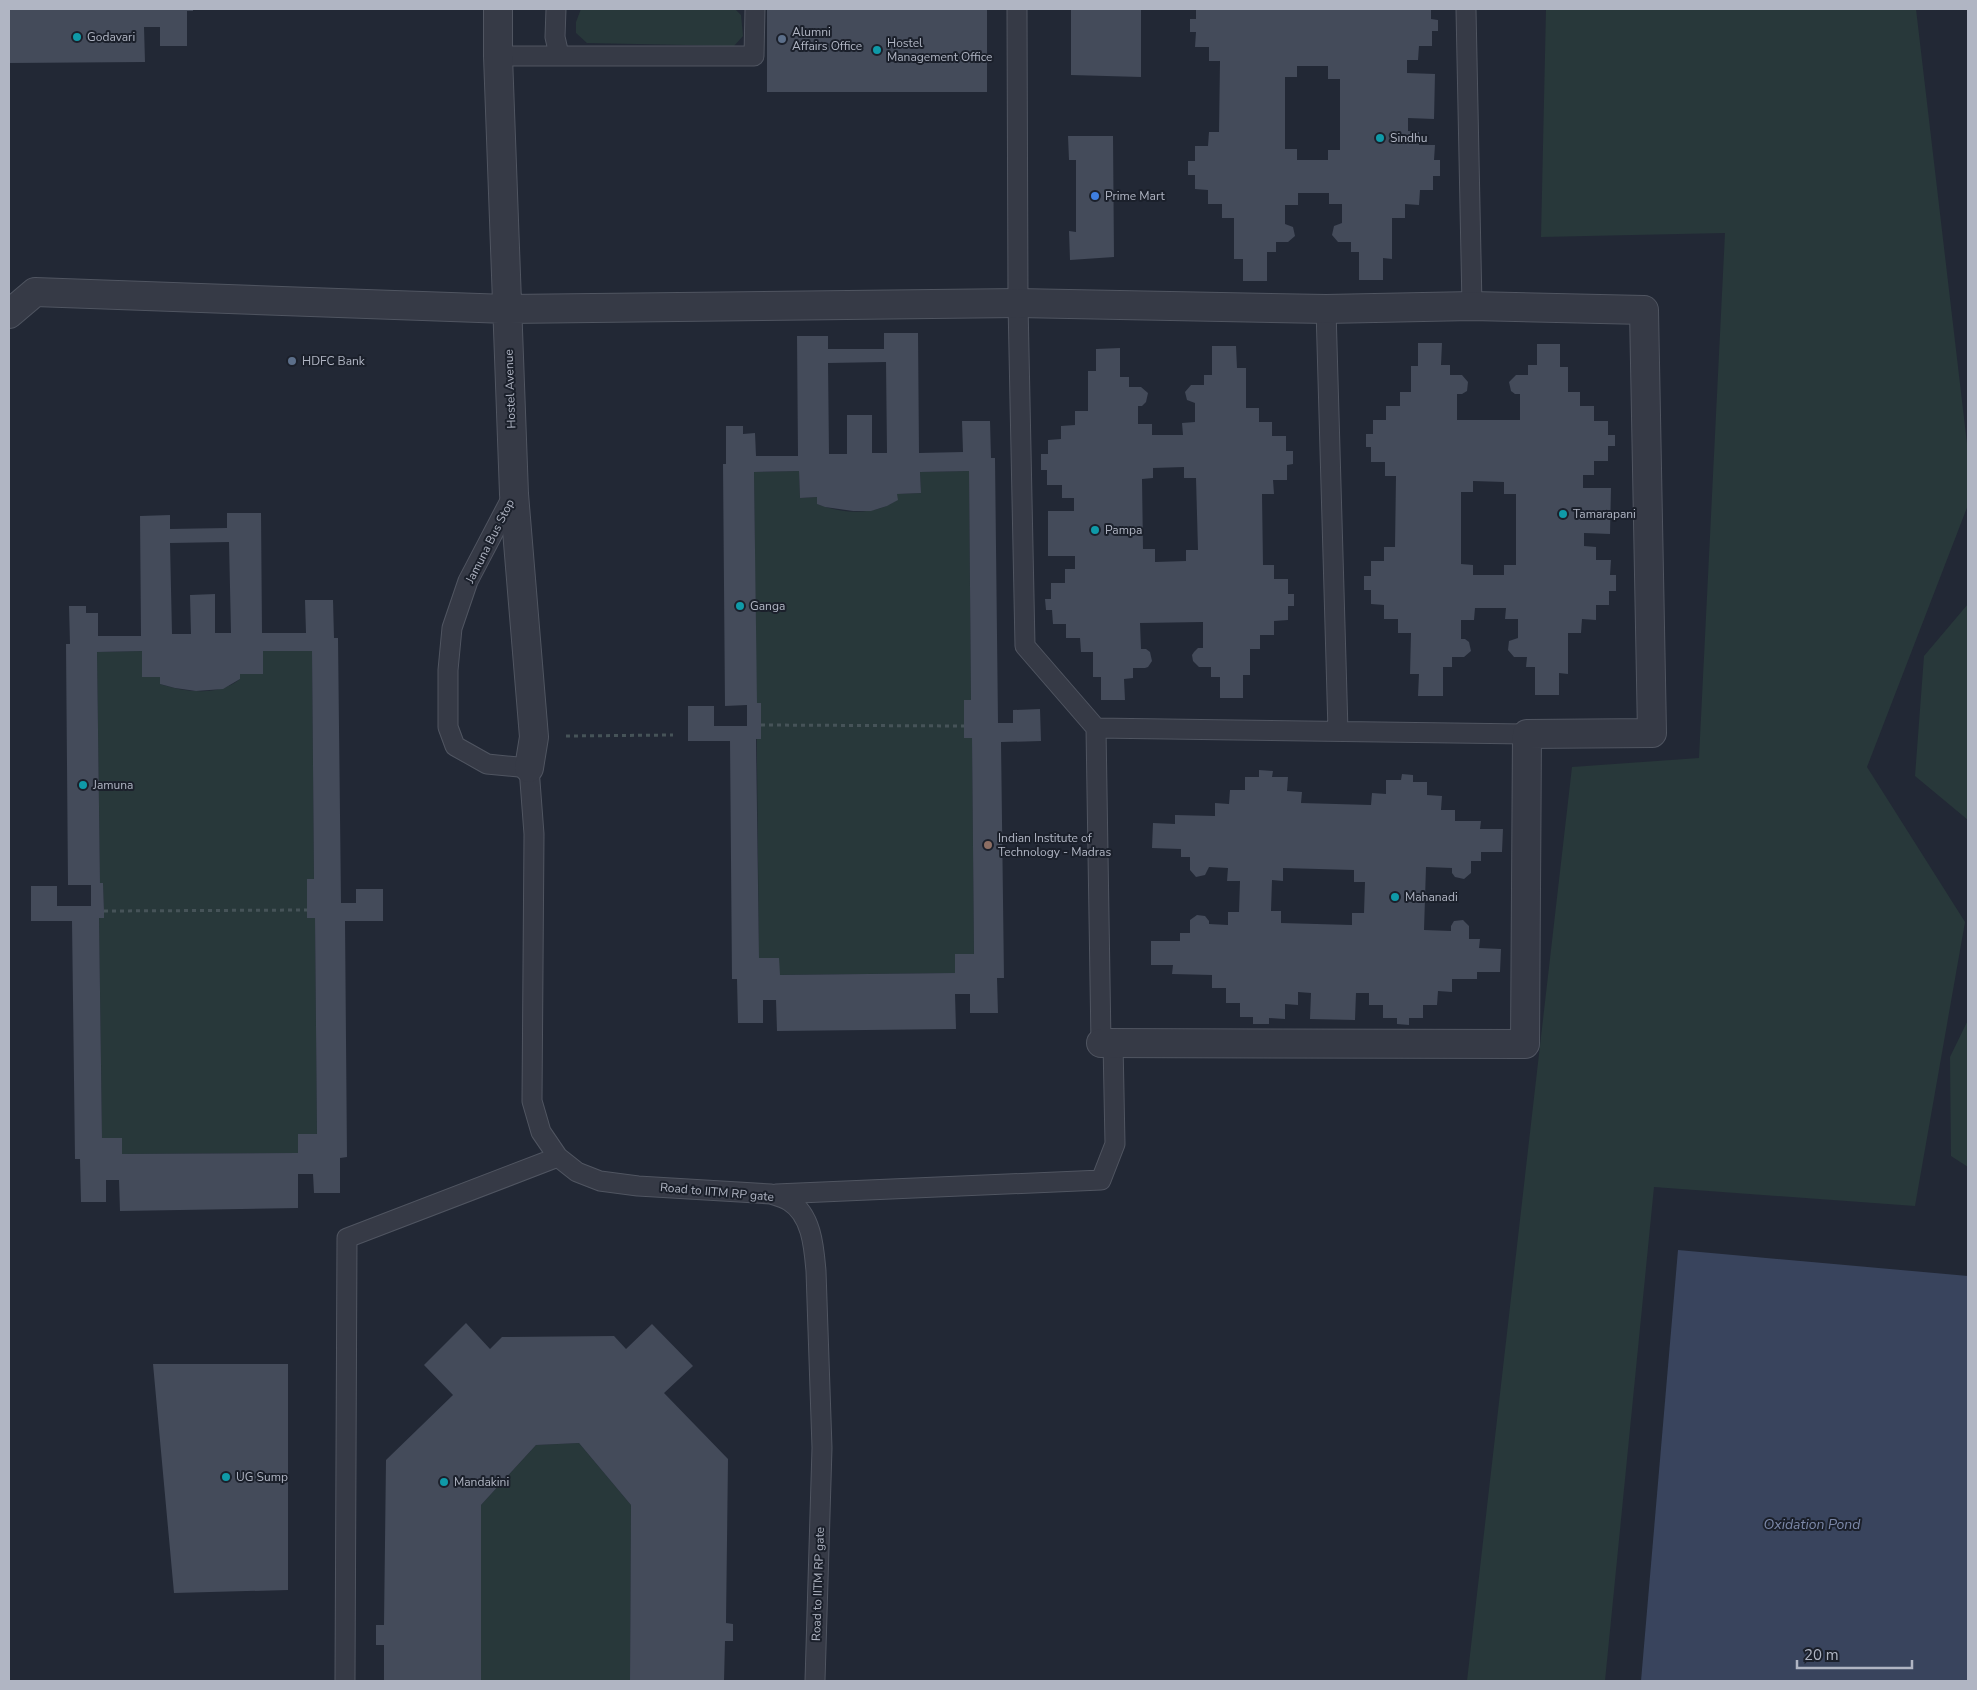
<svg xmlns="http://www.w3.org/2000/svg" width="1977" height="1690" viewBox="0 0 1977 1690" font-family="'Nunito Sans',sans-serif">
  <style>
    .green { fill: #28383a }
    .water { fill: #39445d }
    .building { fill: #444b5a; fill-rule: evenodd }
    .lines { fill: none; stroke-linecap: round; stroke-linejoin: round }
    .lane-casing { stroke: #505561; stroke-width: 21 }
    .street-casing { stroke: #505561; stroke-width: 30 }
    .path { stroke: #465358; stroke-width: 3; stroke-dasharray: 4 4; stroke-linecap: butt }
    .lane { stroke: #363a46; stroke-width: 19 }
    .street { stroke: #363a46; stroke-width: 28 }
    .culture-dot { fill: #0f9aa8; stroke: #1b202b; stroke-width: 2 }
    .service-dot { fill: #5c6f8a; stroke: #1b202b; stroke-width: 2 }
    .shop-dot { fill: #3f7fe0; stroke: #1b202b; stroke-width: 2 }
    .education-dot { fill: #8d6e63; stroke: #1b202b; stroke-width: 2 }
    .labels { text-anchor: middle; stroke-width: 4; stroke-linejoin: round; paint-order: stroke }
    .poi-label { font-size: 12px; fill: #b0b5c3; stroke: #1b202b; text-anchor: start }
    .street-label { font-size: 12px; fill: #b0b5c3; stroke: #1b202b }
    .water-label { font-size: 14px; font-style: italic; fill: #7c88a8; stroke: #1b202b }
  </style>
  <rect width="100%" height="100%" fill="#222835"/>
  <!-- green -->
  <path class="green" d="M581 9H735L741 15 743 36 734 46 587 43 576 33V22Z
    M1546 9H1916L1968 452V505L1867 767 1965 922 1915 1206 1654 1187 1605 1681H1467L1572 767 1699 758 1725 233 1541 237Z
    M799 471 800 498 817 497V504C842 514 874 516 897 500V494L921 493 920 472 969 471 971 700H964V737L972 738 974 954H955V973L780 975 759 958 754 472Z
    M1968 604V820L1915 776 1924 656Z
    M142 651 143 677H160V684C185 692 218 697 240 679V674L263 673V651H312L314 879 307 880V917L315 918 317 1134 298 1135V1153L122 1154V1138H102L99 918H104L103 883H100L97 652Z
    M1968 1020V1167L1951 1156 1950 1057Z
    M579 1443 631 1505 630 1681H481V1505L536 1445Z"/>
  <!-- water -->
  <path class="water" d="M1678 1250 1968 1276V1681H1641Z"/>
  <!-- building -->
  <path class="building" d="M9 9H193V11H187V46H160V27H144L145 62 9 63Z
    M767 9H987V92H767Z
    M1071 9H1141V77L1071 75Z
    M1196 9H1431V19L1438 20V31H1432V46H1419L1418 60H1407V73L1435 74 1434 119 1408 118V131L1419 132V145H1435L1434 160H1440V176H1433V190H1420L1419 205 1405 204V218H1392V259L1383 258V280H1359V252H1351V242H1338L1332 235 1334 226 1342 223V204H1329V193H1298V205H1285V224L1293 227 1295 236 1288 242H1276V252H1267V281H1243V259H1234V218H1222V204H1208V190L1195 189V175H1188V161H1195V146H1208L1209 132H1219L1220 61H1209V47H1195L1196 32H1190V19H1196ZM1297 66H1328V79H1340V150H1328V160H1297V149H1285V77H1297Z
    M1068 136H1113L1114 257 1070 260 1069 231 1076 232V160H1069Z
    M884 333H918L919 453 963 452 962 421H990L991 458H995L998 723H1013V710L1040 709 1041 741 1001 742 1004 978H997L998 1013H970V994H955L956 1029 777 1031 776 1000H763V1023H738L737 979H732L730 741H688V706H714V726H747V705L725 706 723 464H726V426H743V434L755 433 756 456H798L797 336H828V349H884ZM886 362 887 453H872V415H847V454H829L828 363ZM799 471 800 498 817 497V504L825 507 853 511H871L887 506 898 500 897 494 921 493 920 472 969 471 971 700H964V738H972L974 954H955V973L780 975 779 958H759L756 739H761V703H757L754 472Z
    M1418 343H1442L1441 365H1450V375H1462L1468 382 1467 391 1462 394H1457V420H1520V394H1515L1511 391 1509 382 1516 375H1528V365H1537V344H1560V367H1568V392H1580V406H1594V421H1608V435H1615V446H1608V461H1594V475H1583V488H1611L1610 534 1584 533V546L1596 547V560H1611L1610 575H1616V591H1609V605H1596V620L1582 619 1581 633H1568V674L1559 673V695H1535V667H1526L1527 657H1514L1508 650 1509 641 1518 638V619H1505L1506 608H1475L1474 620H1461V639H1465L1469 642 1471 651 1464 657H1452V667H1443V696H1418L1419 674H1410L1411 633H1398V619H1384V605L1371 604V590H1364V576H1371V561H1384V547H1395L1396 476H1385V462H1371V447H1366V434H1373V420H1386V406H1400V392H1411V366H1418ZM1473 481 1504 482V494H1516V565H1504V575H1473V565L1461 564V492H1473Z
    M1212 346H1236L1237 368H1246V408H1259V422H1272V436H1286V451H1293V464L1287 465V480H1273L1274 494H1262L1263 565H1274V579H1288V594H1294V606H1288V620L1274 621V635H1260V649H1250V675H1243V698H1220V677H1211V667H1199L1193 661 1192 655 1194 652 1198 648H1203V622L1140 623 1141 649H1146L1150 652 1152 661 1148 667 1145 668H1133V678L1124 679 1125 700H1101V677H1093V652H1081L1080 638H1066V624H1053L1052 610H1046L1045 599H1051V583H1065V569H1075V556H1048V511H1074V498H1062V485H1047V470H1041V454H1048V440L1061 439V426L1075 425V411H1088V371H1096V349L1120 348V377H1129V387H1141L1148 393 1146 402 1142 406H1138V424H1152V435H1183L1182 423 1195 422V403L1187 400 1185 392 1191 385H1204V375H1212ZM1184 467V478H1196L1198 550H1186V561L1155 562V549H1143L1142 479 1153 478V468Z
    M227 513H261L262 633H306L305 600H333L334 638H338L341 903H356V889H383V921H345L347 1157 340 1158V1193H314L313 1174H298V1208L120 1211 119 1180H106V1202H81L80 1159H75L72 921H31V886H57V906H91V885H68L66 644H70L69 606H86V613H98V636H141L140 516 170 515V529L227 528ZM229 542 231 633H215V594L190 595 191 634H172L170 543ZM142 651V677H160V684L175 688 196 691 223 689 240 679V674H263V651H312L314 879H307V918H315L317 1134H298V1153L122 1154V1138H102L99 918H104V911L103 883H100L97 652Z
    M1259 770 1273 771 1272 777H1288L1287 791 1302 792 1301 803 1371 805 1372 793 1386 794V780H1401L1402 774 1413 775V782H1427V795L1442 796 1441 810H1455V821H1481L1480 829H1503L1502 852H1481V861H1471V873L1464 879 1455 877 1452 873V868L1426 867 1424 930 1451 931V926L1454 921 1463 920 1469 926V939H1480L1479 948 1501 949 1500 972H1477V979H1452V992L1438 991 1437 1005H1423V1018H1409V1025L1397 1024V1018H1383V1005H1369V993H1356L1355 1020 1310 1019 1311 993 1298 992V1005L1285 1004V1019L1269 1018V1024H1253V1017H1240V1003H1226V988H1212V975L1172 974 1173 965H1151V941H1180V933H1190V920L1197 915 1205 916 1209 921V924L1228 925V912H1239L1240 881H1227L1228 868 1209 867 1205 875 1196 877 1190 870V857H1181V849L1152 848 1153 823 1175 824V815L1215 816V803L1229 804 1230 790H1245V777H1259ZM1283 868 1354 870V882H1365L1364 913H1352V925L1281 923V911H1271L1272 880 1283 881Z
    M466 1323 490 1349 502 1337 614 1336 626 1349 652 1324 693 1366 664 1393 728 1459 726 1623 733 1624V1641H725L724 1681H630L631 1505 579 1443 536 1445 481 1505V1681H384V1645H376V1625H384L386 1460 453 1395 424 1365Z
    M153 1364H288V1590L174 1593Z"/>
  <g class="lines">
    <defs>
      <path id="lane" d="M556 9 555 37 559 55
        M1017 9 1018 303 1025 646 1096 728 1101 1043
        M1466 9 1472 306
        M498 56H754L755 9
        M1326 309 1338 731
        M513 495 468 581 452 628 448 670V727L455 746 487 764 529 768 534 834 532 1101 541 1132 558 1157 577 1172 600 1181 638 1186 771 1194C777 1196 784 1198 789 1201 812 1215 814 1248 816 1271L822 1448 815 1681
        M1096 728 1527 734
        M776 1194 1101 1180 1115 1144 1113 1043
        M345 1681 347 1238 558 1157"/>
      <path id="street" d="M498 9V56L514 494 534 737 529 768
        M9 314 35 292 507 309 1018 303 1326 309 1472 306 1644 310 1652 733 1527 734 1525 1044 1101 1043"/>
    </defs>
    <!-- lane casing -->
    <use href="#lane" class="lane-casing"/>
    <!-- street casing -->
    <use href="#street" class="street-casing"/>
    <!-- path -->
    <path class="path" d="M761 725 964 726
      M566 736 673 735
      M104 911 307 910"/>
    <!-- lane -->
    <use href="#lane" class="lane"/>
    <!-- street -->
    <use href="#street" class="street"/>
  </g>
  <!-- markers -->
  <g class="culture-dot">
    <circle cx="77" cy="37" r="5"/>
    <circle cx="877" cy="50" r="5"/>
    <circle cx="1380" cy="138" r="5"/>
    <circle cx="1563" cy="514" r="5"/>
    <circle cx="1095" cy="530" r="5"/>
    <circle cx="740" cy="606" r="5"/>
    <circle cx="83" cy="785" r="5"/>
    <circle cx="1395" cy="897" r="5"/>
    <circle cx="226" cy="1477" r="5"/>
    <circle cx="444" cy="1482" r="5"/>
  </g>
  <g class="service-dot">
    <circle cx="782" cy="39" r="5"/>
    <circle cx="292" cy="361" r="5"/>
  </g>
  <circle class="shop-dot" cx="1095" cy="196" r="5"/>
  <circle class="education-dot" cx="988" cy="845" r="5"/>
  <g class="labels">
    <!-- poi labels -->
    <g class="poi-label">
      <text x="792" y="36">Alumni<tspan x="792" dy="14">Affairs Office</tspan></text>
      <text x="87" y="41">Godavari</text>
      <text x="887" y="47">Hostel<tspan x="887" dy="14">Management Office</tspan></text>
      <text x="1390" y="142">Sindhu</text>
      <text x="1105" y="200">Prime Mart</text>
      <text x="302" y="365">HDFC Bank</text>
      <text x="1573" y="518">Tamarapani</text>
      <text x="1105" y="534">Pampa</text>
      <text x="750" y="610">Ganga</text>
      <text x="93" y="789">Jamuna</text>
      <text x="998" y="842">Indian Institute of<tspan x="998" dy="14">Technology - Madras</tspan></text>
      <text x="1405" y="901">Mahanadi</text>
      <text x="236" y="1481">UG Sump</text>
      <text x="454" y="1486">Mandakini</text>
    </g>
    <!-- street labels -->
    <g class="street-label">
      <text transform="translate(510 389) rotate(-92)" y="4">Hostel Avenue</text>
      <text transform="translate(490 541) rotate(-63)" y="4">Jamuna Bus Stop</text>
      <text transform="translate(717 1192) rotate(5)" y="4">Road to IITM RP gate</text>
      <text transform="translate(818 1584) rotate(-88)" y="4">Road to IITM RP gate</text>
    </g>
    <!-- water labels -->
    <g class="water-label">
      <text x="1812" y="1529">Oxidation Pond</text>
    </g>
  </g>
  <!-- border -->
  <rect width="1977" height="1690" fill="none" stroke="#b0b5c3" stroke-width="20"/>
  <!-- scale -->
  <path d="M1797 1660v8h115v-8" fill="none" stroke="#b0b5c3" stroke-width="2.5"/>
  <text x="1804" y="1660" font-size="15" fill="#b0b5c3" stroke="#1b202b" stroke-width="4" paint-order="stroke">20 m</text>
</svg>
